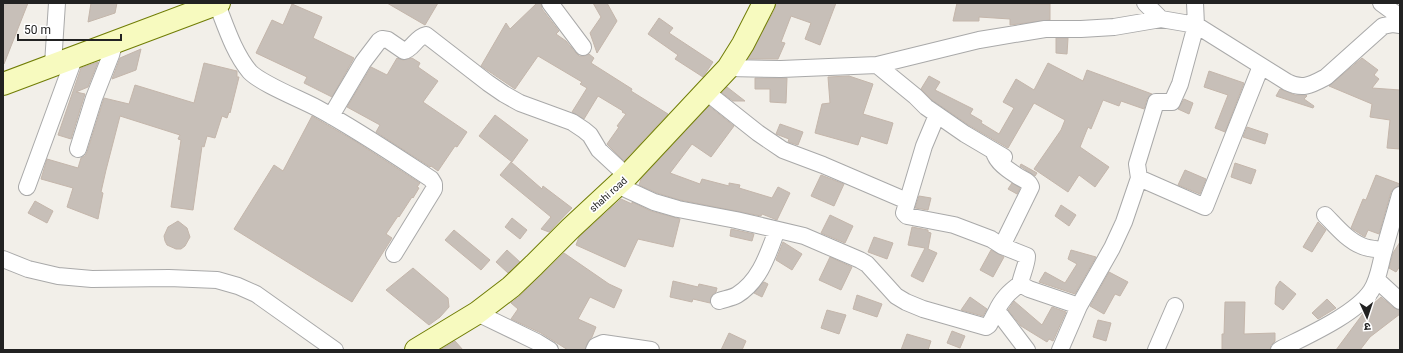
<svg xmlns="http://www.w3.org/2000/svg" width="1403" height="353" viewBox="0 0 1403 353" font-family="Roboto,'Noto Sans Devanagari',sans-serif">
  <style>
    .building { fill: #c7bfb8; stroke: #c4b6ab }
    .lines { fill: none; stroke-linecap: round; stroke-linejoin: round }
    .street-casing { stroke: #a9a9a9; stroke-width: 18 }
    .secondary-casing { stroke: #707d05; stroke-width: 24 }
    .street { stroke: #fff; stroke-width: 16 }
    .secondary { stroke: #f7fabf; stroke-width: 22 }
    .labels { text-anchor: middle; stroke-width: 3.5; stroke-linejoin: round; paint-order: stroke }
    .street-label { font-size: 10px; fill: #222; stroke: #fff }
  </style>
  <rect width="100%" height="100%" fill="#f2efe9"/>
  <!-- building -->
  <path class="building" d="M3 3H28L4 64 3 63Z
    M91 3H117L115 13 88 22Z
    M387 3H438L425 25Z
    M537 3H541L542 9 559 31 556 34 566 41 576 53 579 56H584L589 54 594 58 591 63 632 89 631 91 668 114 624 161 607 144 619 127 617 126 626 114 622 112 623 111 598 96 584 119 572 112 587 88 580 84 582 82 538 56 515 89 481 66 506 23 510 29Z
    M593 3H607L617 21 597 53 590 33 601 17Z
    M776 3H836L820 45 805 39 811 23 791 16 781 42 785 43 778 59H748L775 9Z
    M957 3 1050 4V20L1010 25V19L979 17V21H953Z
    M292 4 322 17 313 38 354 58 332 97 304 83 307 77 256 53 272 20 283 25Z
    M659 18 673 28 669 33 713 62 703 77 675 59 678 55 648 34Z
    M1056 38H1068L1067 54 1056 53Z
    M141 49 136 70 112 79 120 58Z
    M397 58 403 60 412 58 420 63 418 67 438 81 423 102 467 132 457 147 455 146 438 171 431 166 430 167 376 132 380 125 347 107 371 67 387 75Z
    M1362 58 1378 70 1374 75 1379 79 1372 88 1400 90V149L1387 148 1390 120 1370 117 1372 104 1329 86Z
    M98 62 88 87 76 92 85 94 71 139 58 135 81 68Z
    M204 63 237 71V77H239L230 113 229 112 227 118 222 116 215 138 207 136 204 147 202 146 193 210 171 207 181 140 178 139 180 135 120 116 106 170 101 192 103 193 98 219 67 207 73 188 41 179 47 159 78 168 81 158 85 156 87 152 104 98 129 104 135 85 194 103Z
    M1048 63 1083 81 1087 70 1152 94 1147 99 1144 109 1121 101 1119 106 1103 100 1091 129 1088 127 1080 147 1109 167 1095 187 1079 175 1068 192 1034 169 1061 130 1065 120 1034 103 1008 148 970 126 932 100 921 89 929 76 940 82 935 90 973 109 970 114 982 121 981 123 999 134 1014 108 1003 102 1016 79 1034 90Z
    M1209 71 1244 83 1225 132 1215 128 1228 95 1204 87Z
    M849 76 873 84 863 114 893 123 887 144 861 136 858 145 815 133 822 104 830 103 828 77Z
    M755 78H787L786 103 770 102V89H755Z
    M727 87 745 101H733L722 93Z
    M1280 89 1295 95H1306L1307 96 1304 99 1314 106 1313 108 1276 96Z
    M1184 99 1193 103 1189 114 1178 109Z
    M709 106 734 126 711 157 692 144 670 173 700 184 702 179 729 186V183L740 185 739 188 772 198 778 187 790 193 777 220 762 214 761 216 680 200 657 193 639 185 641 179Z
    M495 115 528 140 512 162 479 136Z
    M312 116 355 141 420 183 417 187 419 188 413 198 412 197 399 217 398 216 386 234 392 238 352 302 234 229 274 165 283 171Z
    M780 124 803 132 798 145 788 142 789 139 776 134Z
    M1247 127 1268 134 1265 144 1243 137Z
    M511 162 542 189 543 186 572 208 549 232 541 229 551 217 500 175Z
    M1235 163 1256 170 1251 184 1231 177Z
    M1021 164 1037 173 1035 176 1020 166Z
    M1185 170 1206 179 1200 194 1178 185Z
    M821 175 844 184 834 206 811 196Z
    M1376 175 1400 184V186L1394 188 1391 192 1379 234 1368 230 1365 237 1351 228 1363 199 1366 200Z
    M1012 183 1020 188 1017 194 1008 189Z
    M919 196 931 198 928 210 915 208Z
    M621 199 632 204V202L651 211 680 219 673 247 638 239 625 267 576 245 579 237Z
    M35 201 53 211 47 223 28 213Z
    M1061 205 1076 215 1069 226 1055 216Z
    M830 215 853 226 845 243 821 233Z
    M512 218 527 230 520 239 505 227Z
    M178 221 187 228 190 237 185 246 181 249H176L167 245 165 241 164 236 168 227Z
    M1318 222 1326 230 1312 252 1303 247Z
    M912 227 928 230V232L931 233 928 249 937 253 923 282 911 276 925 248 908 245Z
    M731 229 754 234 752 241 730 236Z
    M454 230 490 260 481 270 445 240Z
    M874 237 893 243 887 259 868 252Z
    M783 242 802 254 792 270 776 260Z
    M1400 242V266L1396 272 1389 268 1393 253Z
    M507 250 520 262 508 273 496 262Z
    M991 250 1004 257 993 277 980 270Z
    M1071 250 1096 257 1075 294 1039 282 1045 272 1065 283 1077 264 1068 259Z
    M564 253 609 284 622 290 614 308 590 297 578 319 596 327 592 337 588 342 585 350H568L541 333 511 319 518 309 511 303 520 296Z
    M830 257 852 267 841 290 819 280Z
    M413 268 448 298 449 307 440 317 429 325 386 290Z
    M1109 272 1128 282 1120 296 1115 294 1104 314 1090 306Z
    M673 281 698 287 699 284 717 288 716 292 712 295 710 303 693 299 692 302 670 297Z
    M1280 281 1296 294 1283 310 1275 304 1276 287Z
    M764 282 768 284 762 297 754 293Z
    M857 295 882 304 877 317 853 309Z
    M970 297 987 309 983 316 961 310Z
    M1381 297 1394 308 1400 310V314L1370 337 1360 350H1336L1365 311Z
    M1327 299 1336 308 1318 319 1312 313Z
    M1014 301 1042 325 1052 307 1066 312 1053 341 1049 339 1047 342 1021 326 1008 310Z
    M1225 302H1245L1244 334 1275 333V341L1271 345 1270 350H1222V334H1224Z
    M827 310 846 315 839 334 821 328Z
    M1098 320 1111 323 1106 341 1093 337Z
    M952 331 965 336 960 348 947 343Z
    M729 333 746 341 742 350H721Z
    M907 334 931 341 928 350H901Z
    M455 341 463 350H440Z"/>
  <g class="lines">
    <defs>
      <path id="street" d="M550 3 583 47
        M1145 3 1161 19
        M1381 3 1400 17
        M217 4C226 27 234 53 250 72 262 84 300 99 317 108 356 129 393 154 431 179L434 184V189L394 254
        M53 64 57 3
        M877 65 915 96 926 107 965 134 1004 157
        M728 68 781 69 877 65 979 40 1045 29H1081L1114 27 1161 19 1196 25 1287 82C1303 90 1311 85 1326 77L1383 26 1393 24 1400 25
        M705 91 758 133 783 150 823 165 907 201
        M937 115 924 146 904 213 907 216 954 225 991 239 1002 246 1027 256C1028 261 1021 277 1020 284
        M331 116 363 62 379 41 382 39 388 40 404 51C413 49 416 37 426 35L488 83 504 94 520 103 572 122 584 130 590 135 599 150 627 176
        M78 149 94 98 111 55 115 41
        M994 152C996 162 1008 170 1016 175 1021 179 1029 180 1031 187L1002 246
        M1139 178 1205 207 1261 66
        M617 185 654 202 678 209 736 220 804 236 860 260 867 264 896 296 906 302 923 309 986 327 989 325 996 312 1002 317 1027 350
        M27 187 75 56
        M1325 215C1336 226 1347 240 1362 246 1368 249 1377 249 1384 250
        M3 259 28 269 58 276 92 279 169 278 217 280 238 286 256 294 335 350
        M1377 280 1400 301
        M719 301C724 299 732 298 737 295 760 281 768 254 777 230
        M996 312C1002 299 1009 292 1020 284L1029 289 1079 306
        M477 313 537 342 550 350
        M594 350 596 346 603 343 651 350
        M1060 350 1079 306 1112 248 1124 222 1139 178 1137 164 1156 102H1172L1180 84 1196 25 1195 3
        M1156 350 1175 306
        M1279 350C1304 337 1355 315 1371 291 1379 279 1380 264 1384 251 1389 232 1395 213 1400 195"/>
      <path id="secondary" d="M3 84 219 3
        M416 350 477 313 511 287 534 265 571 228 627 176 728 68 743 44 764 3"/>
    </defs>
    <!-- street casing -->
    <use href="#street" class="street-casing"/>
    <!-- secondary casing -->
    <use href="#secondary" class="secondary-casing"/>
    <!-- street -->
    <use href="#street" class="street"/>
    <!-- secondary -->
    <use href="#secondary" class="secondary"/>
  </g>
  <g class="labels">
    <!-- street labels -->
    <g class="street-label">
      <text transform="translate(608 194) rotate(-42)" y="4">shahi road</text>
    </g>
  </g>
  <!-- border -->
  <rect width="1403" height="353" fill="none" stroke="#222222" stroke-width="8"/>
  <!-- north arrow -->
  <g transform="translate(1367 317) rotate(177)" stroke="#ffffff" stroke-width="3" paint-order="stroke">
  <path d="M0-3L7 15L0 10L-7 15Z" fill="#222222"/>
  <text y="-6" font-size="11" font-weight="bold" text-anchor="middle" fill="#222222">उ</text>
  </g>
  <!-- scale -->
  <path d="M18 34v6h103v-6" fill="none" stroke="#222222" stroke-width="2"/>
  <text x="24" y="34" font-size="12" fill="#222222" stroke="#ffffff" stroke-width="3" paint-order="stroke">50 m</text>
</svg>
